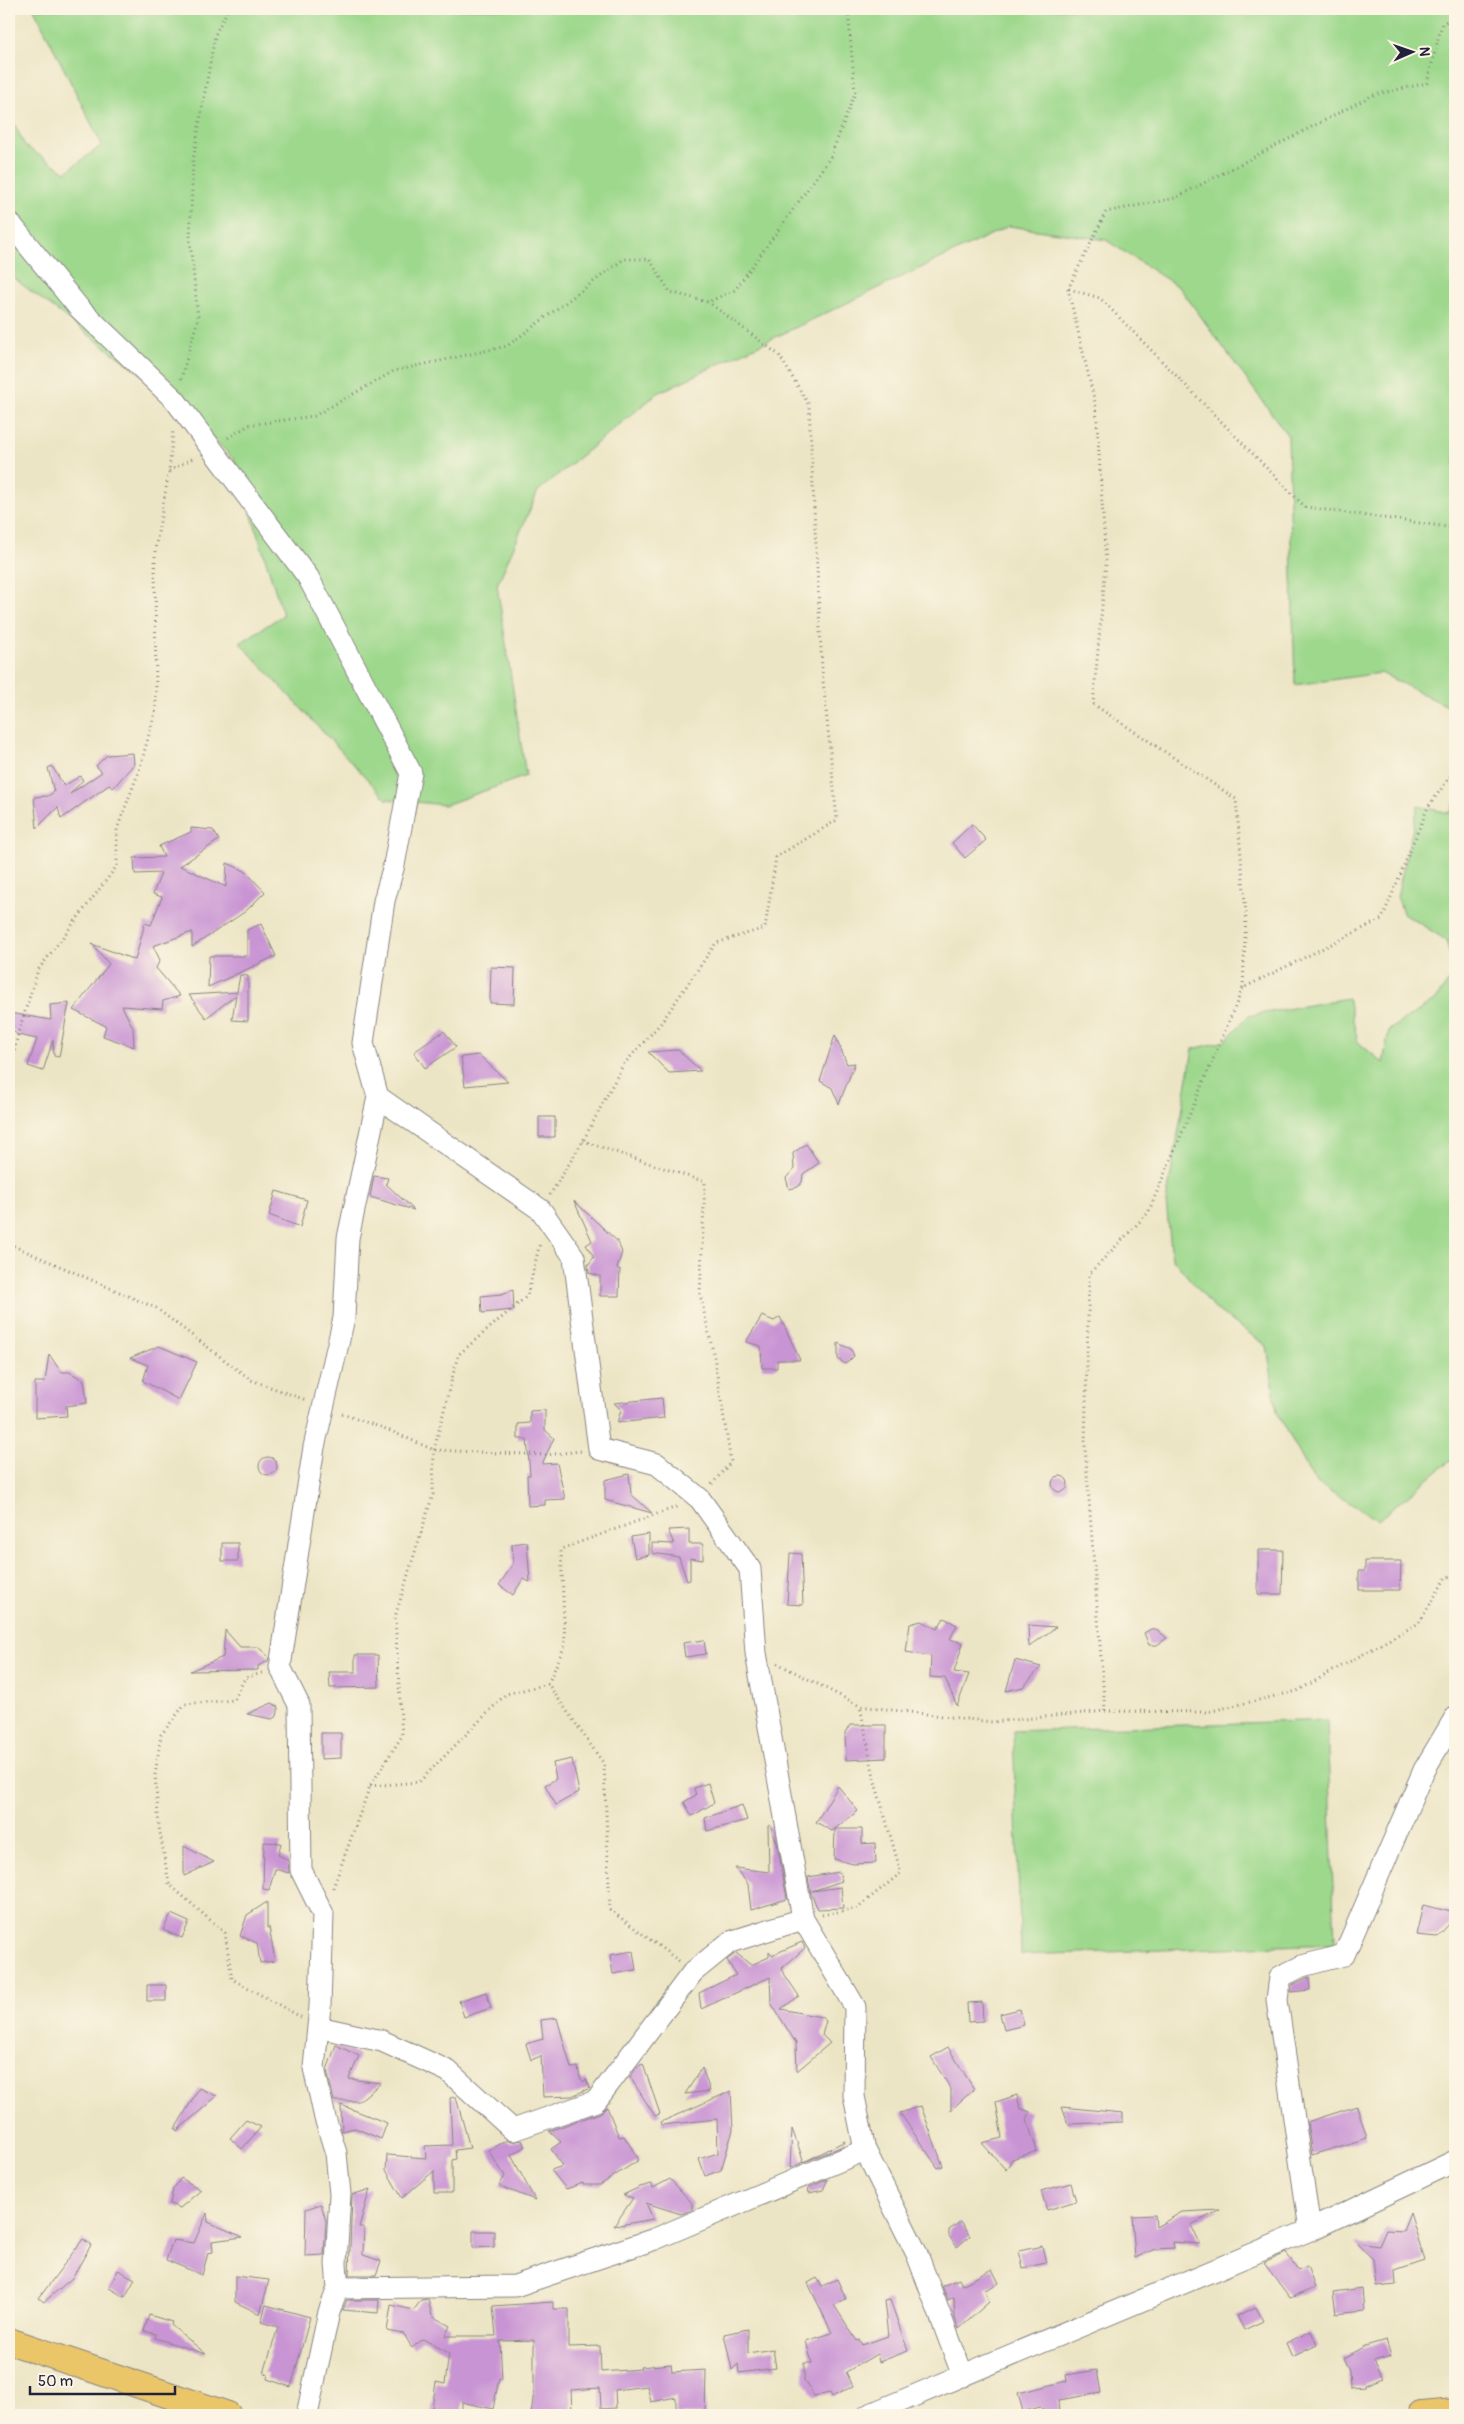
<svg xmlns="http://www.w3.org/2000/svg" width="1464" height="2424" viewBox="0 0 1464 2424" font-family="Pangolin,sans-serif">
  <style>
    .green { fill: #9dd88c; stroke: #607d64 }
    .building { fill: #c994d4 }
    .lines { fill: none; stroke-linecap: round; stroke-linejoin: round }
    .minor-casing { stroke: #878480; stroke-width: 23 }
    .major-casing { stroke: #878480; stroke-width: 28 }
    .path { stroke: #878480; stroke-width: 3; stroke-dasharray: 1 4; stroke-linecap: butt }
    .minor { stroke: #fff; stroke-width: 21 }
    .major { stroke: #ebc669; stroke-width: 26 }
  </style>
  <rect width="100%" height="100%" fill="#fcf5e5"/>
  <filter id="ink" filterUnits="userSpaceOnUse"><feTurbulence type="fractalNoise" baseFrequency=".02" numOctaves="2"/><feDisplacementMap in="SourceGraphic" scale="10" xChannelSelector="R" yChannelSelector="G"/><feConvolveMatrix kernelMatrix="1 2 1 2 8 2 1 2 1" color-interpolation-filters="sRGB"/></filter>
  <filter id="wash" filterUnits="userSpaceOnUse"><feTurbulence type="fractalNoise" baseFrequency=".0096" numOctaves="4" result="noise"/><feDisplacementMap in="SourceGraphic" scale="20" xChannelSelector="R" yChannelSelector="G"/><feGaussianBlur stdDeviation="1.12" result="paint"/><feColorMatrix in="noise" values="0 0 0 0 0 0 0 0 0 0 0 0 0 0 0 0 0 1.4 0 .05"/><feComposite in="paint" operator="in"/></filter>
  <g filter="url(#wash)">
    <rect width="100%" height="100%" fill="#ece5c5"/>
    <!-- green -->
    <path class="green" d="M34 9H1455V710L1381 673 1295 685 1288 436 1180 288 1106 240 1009 226 658 393 538 491 497 585 526 776 445 805 386 799 240 643 283 615 234 459 165 392 20 283 9 272V112L25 146 66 172 102 145Z
      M1455 802V1092L1452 1111 1455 1112V1457L1378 1520 1315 1482 1277 1412 1267 1346 1214 1308 1172 1258 1166 1202 1193 1049 1225 1041 1248 1016 1348 998 1358 1042 1383 1063 1389 1030 1434 1001 1454 974 1446 940 1403 913 1397 896 1418 806 1450 813Z
      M1327 1720 1335 1944 1021 1955 1013 1731Z"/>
    <g id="blocks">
      <!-- building -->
      <path class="building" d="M133 753 134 764 113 788 109 785 61 819 58 807 37 828 34 797 48 796 54 792 48 768 52 766 64 786 80 776 83 780 70 794 102 772 96 766 107 755Z
        M972 824 986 840 965 858 952 843Z
        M191 828 213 830 219 840 180 866 226 887 227 863 245 871 265 892 246 911 192 947V932L153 946 160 960 156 968 180 996 163 1001 162 1009 122 1006 133 1028 134 1047 103 1036 106 1026 73 1010 109 964 92 944 135 960 145 923 151 925 162 897 153 894 161 873 135 874 134 858 164 857 159 846 191 832Z
        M261 924 276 956 208 987 209 956H247V930Z
        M491 967 515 968 514 1004 490 1003Z
        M240 975 248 976V1021L232 1020 236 995 206 1018 189 995 237 992Z
        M69 1003 59 1057 54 1056 53 1040 43 1071 28 1066 37 1039 18 1035 9 1028V1013L51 1020 50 1005Z
        M444 1031 456 1047 425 1068 414 1052Z
        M835 1035 847 1064 855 1063 839 1104 832 1088 820 1081Z
        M678 1050 701 1071 669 1073 648 1052Z
        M479 1055 508 1082 465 1086 461 1057Z
        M539 1117H555V1137H539Z
        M806 1144 819 1163 803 1174 802 1182 798 1187 789 1189 786 1178 794 1169 793 1153Z
        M374 1176 388 1178 386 1184 414 1210 370 1197Z
        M276 1191 307 1200 300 1227 269 1215Z
        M574 1201 617 1241 622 1252 617 1269H620L619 1296H600V1276L589 1273 588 1265 594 1257 586 1245 592 1241Z
        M513 1290 514 1310 482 1313 481 1296 501 1294Z
        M762 1316 774 1321 780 1317 800 1360H777V1368H762L761 1346 746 1342Z
        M838 1343 851 1349 854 1356 848 1362 845 1364 838 1359Z
        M159 1346 197 1362 179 1400 143 1381 148 1365 130 1358Z
        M49 1354 61 1372H69L84 1380 87 1403 66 1406 67 1416 35 1418V1382H45Z
        M662 1398 664 1418 617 1423 621 1410 614 1403Z
        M545 1410V1430L554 1438 542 1464 557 1463 565 1499 545 1500V1505L528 1506 527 1475H530L527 1439H518V1424L530 1423V1411Z
        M259 1466a9 9 0 1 1 18 0a9 9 0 1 1-18 0Z
        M629 1474 631 1494 652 1513 605 1500V1480Z
        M1052 1484a8 8 0 1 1 16 0a8 8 0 1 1-16 0Z
        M689 1529V1544H703V1560L690 1558V1580L687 1581 679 1557 652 1553V1543L674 1544 668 1530Z
        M649 1534V1555L635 1558 631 1537Z
        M527 1542 530 1582 523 1579 513 1595 499 1585 513 1564 512 1544Z
        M222 1543H238V1561H222Z
        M1258 1550H1283L1282 1594H1258Z
        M790 1553 801 1554 803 1605 787 1604Z
        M1365 1561H1401L1400 1590H1359V1571H1365Z
        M944 1618 957 1625 950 1639 963 1643 954 1672 969 1674 957 1706 945 1678 930 1677 931 1656 906 1652 910 1624 921 1621 937 1629Z
        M1028 1625 1056 1627 1029 1647Z
        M1151 1629H1156L1167 1638 1157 1645H1149L1144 1633Z
        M225 1630 240 1647H258L269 1657 268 1661 258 1666V1670L190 1671 223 1657Z
        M704 1640 706 1654 685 1657 683 1643Z
        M355 1655H378L379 1687 330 1688 329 1672H355Z
        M1015 1660 1041 1667 1023 1687 1006 1691Z
        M272 1703 278 1707V1712L277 1716 272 1719 247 1714Z
        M850 1725H886V1758L846 1760 845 1733Z
        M321 1733H341V1758L321 1759Z
        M572 1759 579 1792 556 1805 545 1785 556 1779 553 1763Z
        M708 1783 714 1803 692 1816 684 1802 696 1795 694 1788Z
        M838 1786 858 1811 832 1831 816 1822Z
        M742 1805 747 1820 707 1831 705 1818Z
        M770 1825 777 1843 787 1899 751 1910 748 1884 735 1868 769 1872 768 1826Z
        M835 1829H862V1844L875 1843 876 1863 853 1864 834 1859Z
        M264 1842 281 1843 278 1855 288 1860 289 1873 275 1869 269 1890 263 1889Z
        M184 1846 214 1862 184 1876Z
        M839 1872 842 1881 812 1891 841 1887 843 1908 818 1909 811 1894 808 1877Z
        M267 1902V1928L269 1927 275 1961 260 1963 257 1943 240 1936 247 1915Z
        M1423 1905 1455 1913V1918L1437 1937 1416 1935Z
        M171 1914 189 1922 182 1938 163 1930Z
        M802 1942 805 1948 781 1969 799 1996 781 2009 821 2017 826 2021 822 2035 830 2043 797 2071 796 2043 771 2003 770 1977 701 2009 699 1993 736 1975 727 1960 736 1953 751 1965 769 1957V1951L772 1955Z
        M633 1951 636 1970 613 1974 610 1955Z
        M1309 1977 1310 1990 1291 1992 1292 1985Z
        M147 1985H166V2001H147Z
        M486 1992 491 2008 464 2017 459 2001Z
        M982 2002 983 2021 968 2022 967 2003Z
        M1020 2009 1024 2025 1004 2030 1000 2014Z
        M557 2018 571 2068 578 2067 580 2078 584 2082 586 2079 590 2088 572 2096 543 2097 541 2056 531 2060 526 2044 543 2039 541 2020Z
        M336 2045 359 2056 349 2079 381 2083 359 2101H334L327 2070Z
        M948 2047 974 2089 951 2110V2089L931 2057Z
        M643 2064 660 2114 655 2116 630 2077 638 2066Z
        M702 2068 710 2091 685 2094Z
        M199 2088 217 2096 177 2131 175 2129Z
        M731 2091 733 2130 721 2170 705 2176 699 2159 718 2153 717 2119 662 2125 661 2122Z
        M1017 2095 1020 2108 1030 2112 1027 2120 1037 2151 1012 2159 1006 2170 982 2143 1002 2138 996 2102Z
        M456 2097 470 2148 455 2150 456 2159 452 2160V2193H434V2171L402 2198 386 2170 387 2155 426 2158 425 2146 452 2145 450 2098Z
        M341 2105 387 2123 381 2139 355 2128 342 2131Z
        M921 2106 943 2166 938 2168 900 2113Z
        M1357 2106 1367 2138 1312 2155 1307 2122Z
        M607 2107 619 2137 624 2136 639 2160 600 2185H583V2183L566 2189 551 2170 563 2166 551 2149 561 2142 549 2131 600 2113Z
        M1062 2107 1123 2113V2122L1068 2124Z
        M246 2120 261 2127 242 2149 230 2138Z
        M792 2129 804 2162 845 2141 843 2146 790 2168Z
        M507 2140 511 2142 522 2140 525 2147 511 2155 535 2200 499 2186 505 2176 488 2150Z
        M181 2178 201 2190 180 2208 170 2204 173 2189Z
        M670 2179 692 2203V2210L681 2214 646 2203 653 2219 614 2226 633 2198 623 2195 640 2187 652 2184 653 2188Z
        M828 2179 823 2190 809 2193 808 2188Z
        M1071 2183 1076 2201 1047 2210 1041 2191Z
        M370 2189 359 2227H364L363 2255 381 2261 376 2275H349L352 2195Z
        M321 2204 326 2221 324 2255 305 2256 306 2209Z
        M1220 2210 1191 2225 1200 2244 1173 2242 1174 2248 1155 2249 1135 2258 1132 2216 1155 2215 1156 2227 1182 2212Z
        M207 2213 208 2222 243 2237 212 2241 213 2252 208 2253 202 2275 166 2260 173 2240 194 2243Z
        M1410 2213 1425 2261 1395 2271 1396 2285 1376 2287 1373 2259 1356 2243 1379 2246 1386 2230 1403 2231Z
        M960 2222 970 2236 957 2247 949 2236V2230Z
        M473 2231H494V2247L473 2248Z
        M83 2239 91 2245 72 2278 44 2302 39 2298Z
        M1042 2246 1046 2263 1023 2268 1019 2251Z
        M1286 2253 1298 2270 1307 2266 1315 2288 1290 2298 1264 2263Z
        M992 2269 999 2283 985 2290 989 2302 959 2329 955 2318 954 2297 948 2300 942 2286 959 2279 962 2285Z
        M118 2270 135 2279 125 2297 109 2288Z
        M235 2276 269 2280 260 2314 235 2302Z
        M817 2278 822 2286 837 2279 846 2299 834 2305 857 2341 859 2340 862 2345 888 2336 884 2301 890 2300 908 2351 879 2362 877 2354 846 2372 853 2386 832 2397 830 2393 814 2396 804 2381V2363H812L806 2341 832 2333 808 2283Z
        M1362 2288 1364 2311 1336 2314 1333 2292Z
        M428 2299 432 2316 450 2326 445 2336H496L493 2306 553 2302V2309H569V2347L600 2346 601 2372 641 2369 640 2367 671 2364 672 2372 706 2370 705 2415H676V2397L651 2402 647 2386 615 2390 616 2408 601 2409 600 2388 571 2390 572 2413 531 2415 534 2391V2340L500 2341 502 2379H499L493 2409 462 2402V2415H431L436 2382 445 2384 449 2353 423 2339 412 2348 404 2334 387 2331 391 2305 414 2310 421 2300Z
        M347 2300H379L378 2313 343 2310Z
        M266 2305 310 2317 291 2387 267 2379 268 2374 264 2373 278 2327 261 2322Z
        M1256 2307 1263 2321 1244 2330 1237 2316Z
        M149 2315 172 2322 171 2325 206 2354 155 2338 156 2334 144 2331Z
        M748 2329V2353L773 2349 776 2368 739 2373 738 2364 732 2370 724 2334Z
        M1311 2331 1317 2345 1292 2357 1286 2343Z
        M1386 2340 1391 2356 1374 2361 1383 2378 1365 2385 1366 2387 1350 2388 1349 2370 1343 2358 1365 2346Z
        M1097 2370 1101 2393 1058 2400 1059 2415H1049L1040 2407 1023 2412 1018 2393 1067 2381 1066 2375Z"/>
    </g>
  </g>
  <g filter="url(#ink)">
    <use href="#blocks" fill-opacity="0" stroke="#878480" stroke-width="1"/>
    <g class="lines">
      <defs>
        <path id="minor" d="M9 222 79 308 175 400 308 577 411 773 394 865 384 901 363 1043 378 1097 348 1238 344 1318 314 1447 280 1667 299 1705 301 1870 323 1914 320 2006 314 2068 325 2118 336 2153 340 2194 336 2264 338 2288 329 2312 307 2415
          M803 1919 855 2007 854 2096 865 2150
          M318 2027 382 2041 448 2071 513 2130 596 2101 693 1972 730 1942 803 1919 756 1653 750 1569 700 1499 657 1464 599 1449 574 1257 541 1210 378 1097
          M1310 2230 1277 2000 1280 1977 1302 1966 1344 1955 1424 1770 1455 1718
          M338 2288 515 2286 655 2239 865 2150 917 2254 963 2376
          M868 2415 1310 2230 1455 2161"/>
        <path id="major" d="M9 2341 228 2415
          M1421 2415 1455 2412"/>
      </defs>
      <!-- minor casing -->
      <use href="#minor" class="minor-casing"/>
      <!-- major casing -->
      <use href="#major" class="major-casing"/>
      <!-- path -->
      <path class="path" d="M1069 289 1100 298 1305 507 1455 528
        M181 379 198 318 190 240 193 160 215 35 228 9
        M228 438 249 425 314 416 394 371 507 346 624 259H649L670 292 708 302 735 290 830 158 855 93 848 9
        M169 471 195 457
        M1243 988 1246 914 1236 799 1093 704 1106 563 1096 407 1068 289 1106 212 1175 198 1373 95 1427 83 1442 24 1455 16
        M9 1075 19 1030 38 970 117 866V829L139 771 156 709 155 550 169 472 173 430
        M583 1141 705 1182 700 1294 714 1356 731 1462 712 1484
        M550 1195 583 1141 623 1065 661 1023 716 943 765 928 776 857 837 820 822 670 809 405 779 355 708 302
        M9 1244 156 1308 251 1380 306 1400
        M342 1414 386 1429 434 1450 546 1455 581 1451
        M777 1663 860 1706 992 1722 1105 1711 1207 1712 1297 1691 1419 1623 1446 1577 1455 1576
        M262 1673 245 1678 234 1700 185 1704 161 1735 155 1775 159 1827 169 1884 225 1933 232 1979 301 2017
        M1105 1711 1085 1446 1089 1274 1148 1213 1243 988 1382 919 1428 807 1455 770
        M370 1786 419 1782 506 1694 548 1684
        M333 1888 370 1786 402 1736 395 1617 433 1494 434 1450 458 1355 527 1296 540 1243
        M822 1915 857 1908 901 1873 875 1782 860 1706
        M679 1961 610 1910 604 1764 548 1684 565 1645 561 1549 679 1506"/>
      <!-- minor -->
      <use href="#minor" class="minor"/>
      <!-- major -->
      <use href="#major" class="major"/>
    </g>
  </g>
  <!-- margin -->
  <rect width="1464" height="2424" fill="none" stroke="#fcf5e5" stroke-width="30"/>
  <!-- north arrow -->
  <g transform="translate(1412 52) rotate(88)" stroke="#fcf5e5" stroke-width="4" paint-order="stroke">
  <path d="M0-4L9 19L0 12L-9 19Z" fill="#22223b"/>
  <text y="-8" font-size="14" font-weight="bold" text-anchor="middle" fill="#22223b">N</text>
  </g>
  <!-- scale -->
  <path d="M30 2386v8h145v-8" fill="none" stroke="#22223b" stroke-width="2.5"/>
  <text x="38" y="2386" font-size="15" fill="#22223b" stroke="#fcf5e5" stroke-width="4" paint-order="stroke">50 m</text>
</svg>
